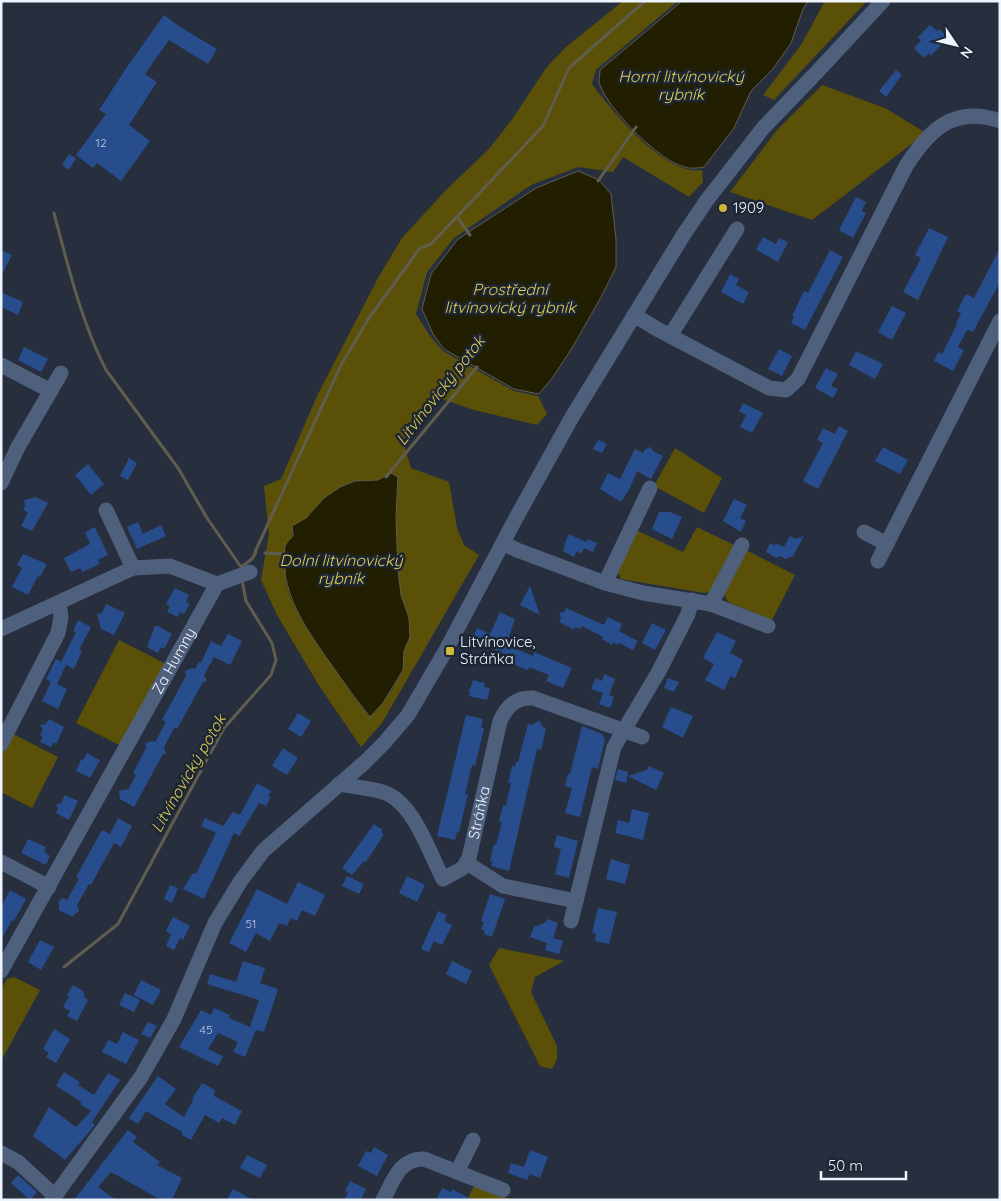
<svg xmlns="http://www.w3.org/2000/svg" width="1001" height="1201" viewBox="0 0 1001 1201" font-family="Quicksand,sans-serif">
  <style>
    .green { fill: #5b5007; fill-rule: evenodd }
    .water { fill: #221e02; stroke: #5f5e4e }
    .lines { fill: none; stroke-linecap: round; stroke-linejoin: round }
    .stream { stroke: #5f5e4e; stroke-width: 3 }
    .building { fill: #284d8d }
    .minor { stroke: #4f607d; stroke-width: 15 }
    .poi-dot { fill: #ccb938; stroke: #1d2634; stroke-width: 2 }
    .labels { text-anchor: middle; stroke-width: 5; stroke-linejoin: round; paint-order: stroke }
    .number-label { font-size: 12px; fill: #bccae2 }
    .poi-label { font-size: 15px; fill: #eef4fe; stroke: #1d2634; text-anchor: start }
    .street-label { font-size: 15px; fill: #eef4fe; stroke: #1d2634 }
    .water-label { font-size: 16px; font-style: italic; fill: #e1ce50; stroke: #1d2634 }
  </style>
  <rect width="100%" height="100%" fill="#272f3e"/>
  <!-- green -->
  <path class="green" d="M623 1H678L596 70 592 84C613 112 665 176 702 170L703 182 689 197 623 157 613 172 578 167 531 185 454 238 427 272 416 314 430 336 443 351 514 391 538 396 547 414 537 425 474 410 436 397 403 441 411 468 449 482 457 528 464 545 479 555 382 723 361 747 318 684 277 615 261 580 269 534 264 486 281 479 318 394 378 278 402 238 446 190 489 149 513 118 546 68 566 47ZM391 474 398 477 396 518 398 570 401 595 409 618 410 637 404 651 403 670 392 690 370 717C356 702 345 684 333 667 316 643 287 605 285 575 284 558 293 543 292 526L306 518 324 498 355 481 378 480Z
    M825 1H867L774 100 763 95 801 45Z
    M822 85 885 108 926 133 812 220 730 192 777 130Z
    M675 448 722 478 704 513 654 486Z
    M697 527 734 545 709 592 704 593 621 579 617 571 636 530 683 552Z
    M746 550 795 575 772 620 728 602 724 594Z
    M119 640 166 664 121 746 76 723Z
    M11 733 58 757 32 808 1 792V753Z
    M499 948 564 961 535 977 531 992 557 1046V1059L552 1069 540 1066 489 965Z
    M14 977 40 990 1 1061V989L7 979Z
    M474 1186 512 1200H467Z"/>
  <!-- water -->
  <path class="water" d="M682 1H808L803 9 791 43 773 69 751 91 734 128 704 167C697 168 691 169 685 167 660 162 608 109 600 85 598 81 600 75 600 70Z
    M578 171 599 180 611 194 616 239V267L600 299 572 348 553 377 539 394 514 389 444 349 433 334 422 309 431 274 458 239 536 188Z
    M391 473 398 477 396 518 398 570 401 595 409 618 410 637 404 651 403 670 383 703 370 717C357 701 345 684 333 667 314 640 293 612 286 579 284 573 286 566 285 560 284 547 283 546 293 536L292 526 306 518 324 498 340 487 355 481 378 480Z"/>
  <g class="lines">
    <!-- stream -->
    <path class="stream" d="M598 181 636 127
      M54 213C68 266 81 321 106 370L178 468 207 518 241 567
      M457 217 470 235
      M386 477 477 367
      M255 552 341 365 369 318 420 248 431 244 543 126 569 68 645 1
      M265 553 286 554
      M241 571V567L252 559 256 552
      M64 967 118 924 224 728 271 675 276 660 272 643 246 601 242 580"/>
  </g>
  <!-- building -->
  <path class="building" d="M164 15 180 27 217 49 208 64 169 40 145 74 157 82 129 125 150 141 121 181 97 163 93 168 76 155 106 114 99 110 129 64Z
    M930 25 937 31 939 29 948 37 931 56 929 53 924 58 914 48 921 41 918 37Z
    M896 70 902 75 886 97 879 91Z
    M69 154 76 158 69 170 62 165Z
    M856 197 866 202 862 211 866 213 853 238 839 230Z
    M929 228 948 237 918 300 903 292 921 258 915 255Z
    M763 237 776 244 779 238 788 242 778 262 756 250Z
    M1000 248V282L973 332 967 330 958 347 964 350 953 371 934 361 938 352 942 354 957 324H956L961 313 957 311 966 294 974 298Z
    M1 250 12 255 1 276Z
    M830 250 843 257 805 330 791 323 794 317 792 316 804 291 808 293Z
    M730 274 739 279 736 285 749 292 743 304 721 292Z
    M1 292 23 302 18 315 1 307Z
    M892 306 906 313 892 340 878 332Z
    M24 347 48 359 41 372 18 360Z
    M779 349 792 356 782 376 768 369Z
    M856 351 883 364 875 379 849 365Z
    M826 368 838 374 831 386 838 389 833 398 815 388Z
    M743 403 763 413 752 433 740 427 746 415 739 411Z
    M839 426 848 431 818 489 803 481 823 443 817 440 823 428 835 434Z
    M598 440 607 444 602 453 593 449Z
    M651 447 653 451 663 456 651 479 637 471 630 488 621 502 600 489 608 473 620 479 635 449 643 453 645 449Z
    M883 447 908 460 900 474 875 461Z
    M129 458 137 463 128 480 120 476Z
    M88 464 104 484 91 495 75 475Z
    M36 497 48 503 32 531 21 526 28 512 23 510 25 506 24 500Z
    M734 499 747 505 740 518 746 521 741 532 723 521Z
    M659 512H670L682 517 672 539 652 529Z
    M138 522 143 534 161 525 166 536 137 549 127 527Z
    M95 527 108 555 98 560 100 564 82 572 80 568 71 572 64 558 90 544 85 532Z
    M569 534 586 542 587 539 597 543 593 552 584 548 581 554 577 551 574 557 563 551 565 546 564 545Z
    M790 536 795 539 804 536 793 556 785 559 781 556 776 558 766 552 770 543 773 545 778 544 784 547Z
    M23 554 47 564 40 577 38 576 28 595 12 587 22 568 17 565Z
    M530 586 540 615 520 605Z
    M175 588 189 595 186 602 190 604 184 614 180 612 178 617 167 612 170 606 166 604Z
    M106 604 125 613 114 635 101 629 97 614 102 613Z
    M566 608 604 625 608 617 622 624 619 631 638 641 633 650 619 643 618 645 613 642 612 645 602 639 603 637 582 626 580 629 575 627 574 630 559 622 561 618 559 613 564 612Z
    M500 612 515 619 506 645 533 656 534 652 572 668 563 688 546 681 549 675 529 667 528 670 512 664 515 658 479 644 480 642 472 639 477 628 490 634Z
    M78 620 91 627 79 650 82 651 74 669 66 665 57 684 67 689 58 709 42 701 51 682 46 679 56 659 61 662 76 632 73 631Z
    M652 623 666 630 655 650 642 643Z
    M155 626H158L172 634 164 649 161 647 158 653 147 647Z
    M717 632 736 641 730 653 743 660 735 678 731 676 724 690 705 680 714 664 703 658Z
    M228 634 242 641 230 665 214 657 204 675 207 681 203 682 177 729 175 727 164 747 166 754H163L134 807 120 799 119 791 126 789 128 790 136 775 133 773 146 748 145 743 153 741 155 742 166 722 162 720 186 676 185 671 192 668 195 669 199 662 201 663 211 641 221 646Z
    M604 674 615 679 609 695 614 697 610 708 599 704 603 693 591 689 596 678 602 681Z
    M668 678 679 682 674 692 664 688Z
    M473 680 485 683 484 687 490 688 487 700 469 696 470 693 468 690 471 687Z
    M671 707 693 716 683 738 662 727Z
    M298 713 311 721 301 737 288 729Z
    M466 715 483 719 481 727 484 728 475 766 472 765 465 794H468L459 832H457L455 840 437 836Z
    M49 719 64 727 56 744 54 742 51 747 40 742 43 737 40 735 43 730 40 725 46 724Z
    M539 720 543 727 546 728 541 750 537 749 509 871 491 866 493 861H490L494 844 496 845 502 822H499L503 805 506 806 507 800 511 783H508L512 766 515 767 516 762H518L528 724 532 725Z
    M582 726 602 734 605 740 598 769 592 767 580 817 565 813 572 788 565 786 568 774H570Z
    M283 748 298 758 287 775 272 766Z
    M87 753 100 760 90 778 76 771 81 760 84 759Z
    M649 766 664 773 656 790 628 776 647 770Z
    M618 769 628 772 626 783 615 780Z
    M257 783 271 791 268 796 271 797 266 806 259 803 239 836 234 833 204 899 183 889 193 873 196 874 216 833 201 826 205 818 223 826 233 812 240 815Z
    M65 795 78 801 69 820 56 813 58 809 56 805 61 803Z
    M632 809 649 813 643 840 615 833 618 820 629 823Z
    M118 818 132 826 121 847 114 843 91 885 89 884 77 905 79 912 75 913 73 917 59 910V901L63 898 67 900 79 879 76 877 102 830 110 834Z
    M374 824 383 830 381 832 384 834 366 862 364 861 352 875 342 868Z
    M557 835 578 841 569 878 555 874 561 849 554 847Z
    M28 839 46 847 44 852 50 856 46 865 21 853Z
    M611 859 630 865 625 884 606 879Z
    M347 876 364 884 359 894 342 886Z
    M407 876 425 885 417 902 399 893Z
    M298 882 325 895 315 916 302 910 297 921 291 918 287 926 279 923 270 941 256 933 246 952 229 943 257 889 287 904Z
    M170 885 178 888 172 903 164 899Z
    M10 890 26 899 14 921 12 920 1 940V907Z
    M490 894 505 899 492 937 484 934 485 931 481 929 484 922 481 921Z
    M598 908 617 912 609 944 595 941 596 934 592 933Z
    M438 911 447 915 444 921 452 925 442 945 434 941 429 952 421 949Z
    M173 917 190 926 183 940 180 938 174 950 166 946 171 934 166 931Z
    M547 919 558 923 553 938 563 941 559 954 545 950 547 943 530 937 534 926H537L546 922Z
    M40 940 54 947 41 970 28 962Z
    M243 961 265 968 260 983 278 989 264 1032 256 1030 245 1057 233 1052 238 1042 218 1033 208 1049 223 1056 218 1066 179 1047 201 1010 211 1015 214 1008 230 1015 229 1018 250 1027 259 1000 207 984 210 974 236 982Z
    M452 961 472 971 466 984 446 974Z
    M141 980 161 990 153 1005 134 995Z
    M73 985 83 991 85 998 88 1000 77 1021 67 1016 70 1011 63 1007 69 996 67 995Z
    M125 993 140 1000 134 1012 119 1005Z
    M148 1022 157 1026 150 1038 141 1034Z
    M54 1029 70 1039 56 1063 46 1057 49 1053 43 1049Z
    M123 1032 139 1040 126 1064 102 1052 108 1040 117 1044Z
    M64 1072 80 1082 78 1085 94 1095 108 1073 120 1080 92 1122 95 1125 65 1160 33 1136 49 1107 76 1127 91 1111 80 1104 82 1102 56 1086Z
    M158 1076 176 1089 165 1104 184 1117 193 1100 192 1099 202 1083 215 1090 214 1096 242 1111 235 1125 222 1118 219 1123 205 1115 191 1140 182 1135V1132L146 1111 138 1124 129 1118Z
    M128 1130 137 1137 133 1142 160 1162 157 1165 182 1178 172 1200H161L111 1172 98 1187 116 1200H74Z
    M374 1147 388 1155 377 1176 358 1166 366 1151 371 1153Z
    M530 1150 548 1157 540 1178 530 1174 527 1180 508 1173 511 1163 524 1167Z
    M247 1155 267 1165 260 1178 240 1168Z
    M18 1175 37 1192 30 1200 11 1183Z
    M350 1181 366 1189 361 1200H344L348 1192 345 1191Z
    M442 1188 451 1192 452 1189 473 1200H436Z
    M233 1189 253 1200H227Z"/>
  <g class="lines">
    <!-- minor -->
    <g class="minor">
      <path d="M634 315 657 329 769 388 786 390 798 379 906 166C929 130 954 105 1000 121"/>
      <path d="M670 336 737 229"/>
      <path d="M1 365 51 391"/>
      <path d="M1 483 18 447 61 373"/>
      <path d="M106 510 133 568"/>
      <path d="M864 532 887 544"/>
      <path d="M503 543 517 550 605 583 643 593 711 604 768 626"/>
      <path d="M878 561 1000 321"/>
      <path d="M605 583 650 488"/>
      <path d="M217 584 250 572"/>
      <path d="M711 604 742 545"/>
      <path d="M1 629 133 568 170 566 217 584"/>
      <path d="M1 744 58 633 61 617 59 603"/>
      <path id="s1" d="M339 784C353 787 375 788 388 794 415 807 430 854 443 879L463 868 469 858 500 721C507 706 516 697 533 698L642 737"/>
      <path d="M1 862 49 887"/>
      <path d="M467 863 503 886 576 901"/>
      <path d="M571 921 614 747 659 671 688 614 692 600"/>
      <path id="s2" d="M1 971 217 584"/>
      <path d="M1 1153 18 1162 55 1196"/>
      <path d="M457 1172 473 1140"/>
      <path d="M52 1200 141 1077 174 1019 215 923 240 882 263 851 365 762 385 742 408 715 446 650 516 518 572 417 684 234 707 200 763 128 816 73 883 1"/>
      <path d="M383 1200C393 1182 399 1158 424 1159L503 1190"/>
    </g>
  </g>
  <!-- markers -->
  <g class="poi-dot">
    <circle cx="723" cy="208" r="5"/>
    <rect x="445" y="646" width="10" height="10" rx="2.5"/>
  </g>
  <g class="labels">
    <!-- number labels -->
    <g class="number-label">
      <text x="101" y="147">12</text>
      <text x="251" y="928">51</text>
      <text x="206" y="1034">45</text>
    </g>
    <!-- poi labels -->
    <g class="poi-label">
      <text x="733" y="213">1909</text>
      <text x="460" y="647">Litvínovice,<tspan x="460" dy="17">Stráňka</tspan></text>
    </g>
    <!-- street labels -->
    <g class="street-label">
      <text dy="5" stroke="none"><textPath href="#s2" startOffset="355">Za Humny</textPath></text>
      <text dy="5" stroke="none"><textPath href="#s1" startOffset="234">Stráňka</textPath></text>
    </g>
    <!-- water labels -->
    <g class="water-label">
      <text x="681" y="82">Horní litvínovický<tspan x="681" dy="18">rybník</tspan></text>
      <text x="510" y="295">Prostřední<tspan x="510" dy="18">litvínovický rybník</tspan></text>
      <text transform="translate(440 390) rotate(-52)" y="6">Litvínovický potok</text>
      <text x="341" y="566">Dolní litvínovický<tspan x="341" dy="18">rybník</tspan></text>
      <text transform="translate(188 773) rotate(-60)" y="6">Litvínovický potok</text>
    </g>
  </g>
  <!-- border -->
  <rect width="1001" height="1201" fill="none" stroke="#eef4fe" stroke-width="5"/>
  <!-- north arrow -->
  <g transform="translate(956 45) rotate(125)" stroke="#1d2634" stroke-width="4" paint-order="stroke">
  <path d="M0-4L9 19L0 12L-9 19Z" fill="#eef4fe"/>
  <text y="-8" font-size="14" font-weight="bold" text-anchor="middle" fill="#eef4fe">N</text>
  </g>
  <!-- scale -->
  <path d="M821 1171v8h85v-8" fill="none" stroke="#eef4fe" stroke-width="2.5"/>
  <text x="828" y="1171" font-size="15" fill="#eef4fe" stroke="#1d2634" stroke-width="4" paint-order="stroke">50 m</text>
</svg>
